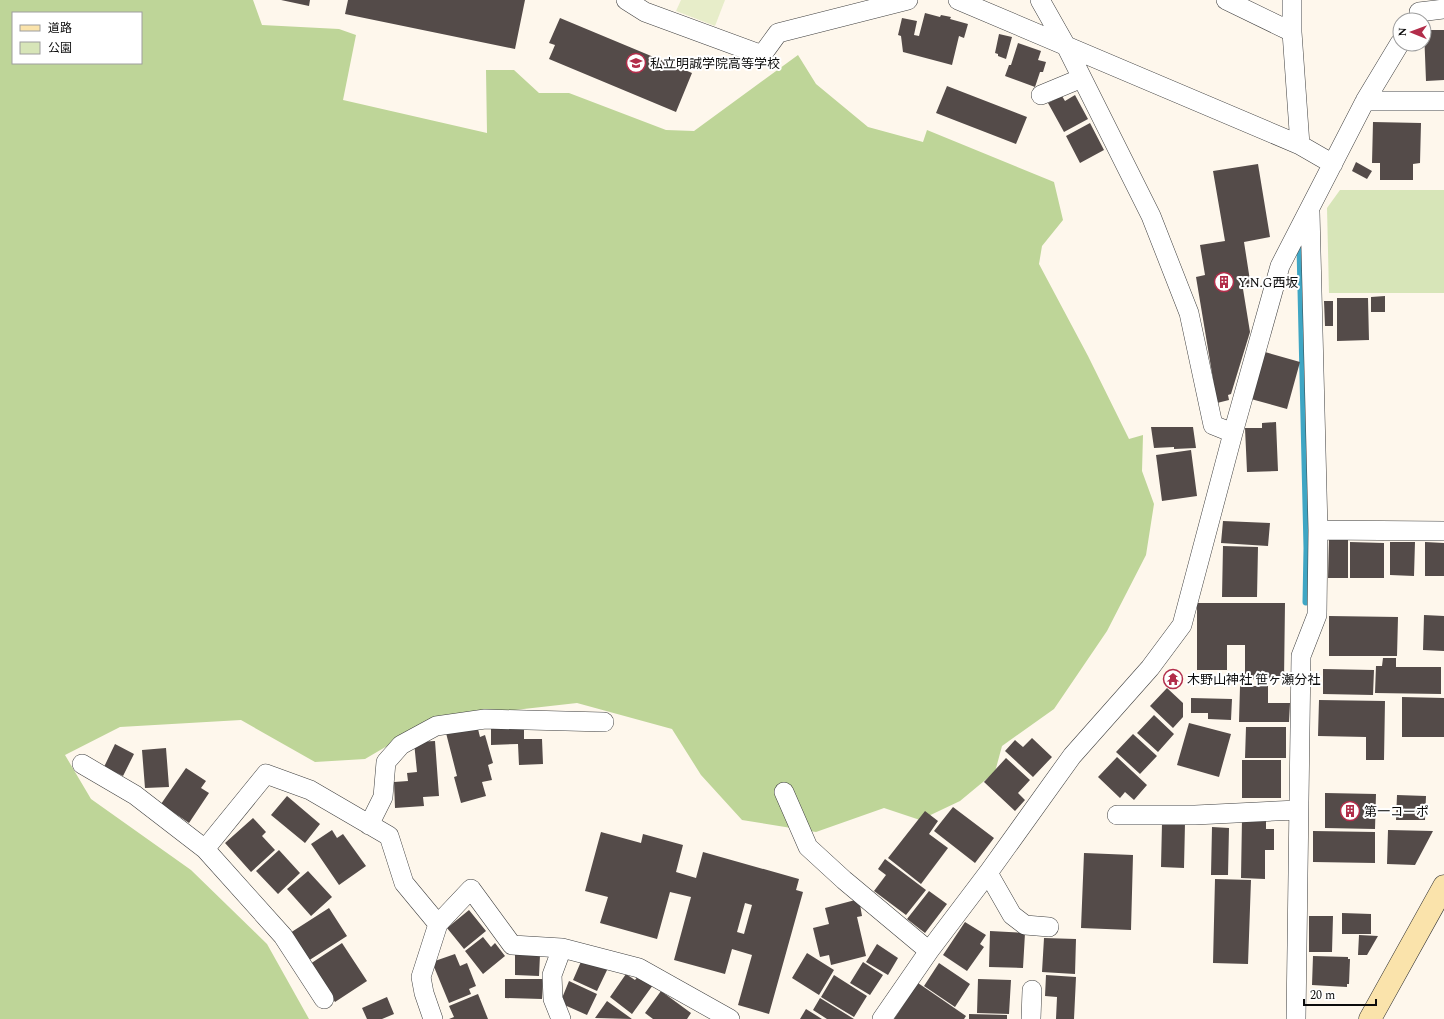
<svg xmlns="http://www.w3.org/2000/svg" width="1444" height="1019" viewBox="0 0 1444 1019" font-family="Spectral,'Noto Sans JP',serif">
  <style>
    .green { fill: #d7e5b8 }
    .forest { fill: #bed598; fill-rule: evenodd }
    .pitch { fill: #e7edc9 }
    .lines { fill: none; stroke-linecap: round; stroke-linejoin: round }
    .stream { stroke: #3fa6c4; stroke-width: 7 }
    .building { fill: #544b49; fill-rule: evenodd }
    .street-casing { stroke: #3f3f3f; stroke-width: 20 }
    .secondary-casing { stroke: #2e2e2e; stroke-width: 23 }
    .street { stroke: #fff; stroke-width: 19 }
    .secondary { stroke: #fae3ab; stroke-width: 22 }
    .labels { text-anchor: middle; stroke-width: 4; stroke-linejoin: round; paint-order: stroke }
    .poi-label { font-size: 13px; fill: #0c0c0c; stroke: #fff; text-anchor: start }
  </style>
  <rect width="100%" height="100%" fill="#fef7ec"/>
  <!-- green -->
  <path class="green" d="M1340 190H1444V293H1329L1327 208Z"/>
  <!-- forest -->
  <path class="forest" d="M0 0H253L262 25 339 29 356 35 343 100 487 133 486 70H514L539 93H569L666 130 694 131 798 55 816 84 868 127 923 142 927 130 1054 182 1063 220 1042 246 1039 264 1088 356 1129 439 1143 435 1142 471 1154 504 1146 555 1107 631 1054 709 1002 746 995 772 960 801 920 820 884 808 816 832 742 820 701 775 672 729 577 703 433 719 365 759 315 762 241 720 120 727 65 755 91 799 191 870 267 944 309 1019H0ZM13 13H141V63H13Z"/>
  <!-- pitch -->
  <path class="pitch" d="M681 0H725L715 26 676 11Z"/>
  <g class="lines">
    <!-- stream -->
    <path class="stream" d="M1300 247 1307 548 1306 602"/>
  </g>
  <!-- building -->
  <path class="building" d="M281 0H310L309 6Z
    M348 0H525L515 49 345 14Z
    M925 13 940 17 941 15 951 17 950 19 968 24 964 38 959 36 952 65 903 52 901 36 898 35 902 18 917 21 914 35 919 36Z
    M560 18 692 73 676 112 549 59 555 45 549 43Z
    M1424 30H1444V80L1426 81Z
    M999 34 1012 37 1006 59 998 56V54L995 53Z
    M1018 43 1041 51 1038 60 1046 62 1043 72H1040L1035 87 1005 76 1009 65H1011Z
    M947 86 1027 117 1016 144 936 113Z
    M1075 95 1088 119 1064 132 1048 103 1062 96 1065 101Z
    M1373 122 1421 123 1420 163 1413 164V180H1380V163H1372Z
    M1090 123 1104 150 1080 163 1066 136Z
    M1356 162 1372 171 1367 179 1352 171Z
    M1258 164 1270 237 1244 242 1251 287 1243 289 1250 332 1231 394 1228 395 1229 400 1217 403 1196 277 1205 275 1200 245 1225 241 1213 171Z
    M1385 296V312H1371V297Z
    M1337 298H1368L1369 340 1337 341Z
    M1324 301H1333V326H1325Z
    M1265 352 1300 362 1287 409 1251 399Z
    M1276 422 1278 471 1247 472 1245 428H1262V423Z
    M1151 427H1193L1196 448 1174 449V447L1154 448Z
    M1191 450 1197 496 1162 501 1156 455Z
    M1223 521 1270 523 1268 546 1221 543Z
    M1329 539 1348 540V578H1328Z
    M1350 542 1384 543V578H1350Z
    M1390 542H1415L1414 576 1390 575Z
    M1425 542 1444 543V576H1425Z
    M1223 546 1258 547 1257 597H1222Z
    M1197 603H1285L1284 680 1245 679V645H1227V670H1197Z
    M1424 615 1444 616V651L1423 650Z
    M1329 616 1398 617 1397 656H1329Z
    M1383 658H1396V667H1441V694L1375 693 1376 666H1382Z
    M1323 669 1374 670 1373 695 1323 694Z
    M1240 686H1268V703H1290L1289 722H1239Z
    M1167 688 1183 703V717L1173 728 1150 706Z
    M1402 697 1444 698V737H1402Z
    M1191 698 1232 699 1231 720 1208 719V713H1191Z
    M1319 700 1385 701 1384 760H1366V737L1318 736Z
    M1154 715 1174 734 1158 752 1137 733Z
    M1189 723 1231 734 1219 777 1177 765Z
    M477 725 480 737 485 735 493 763 488 765 492 780 482 782 486 796 461 803 454 777 457 776 446 733Z
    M524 726V739H542L543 764 519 765 518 744 491 745V727Z
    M1246 727H1286V758H1245Z
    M1133 734 1157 756 1140 774 1116 752Z
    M1032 738 1052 757 1033 777 1005 751 1015 740 1023 747Z
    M435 741 439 796 423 797 424 806 395 808 394 782 408 781 407 773 417 772 414 742Z
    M115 744 134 754 123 776 104 767Z
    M166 748 169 787 145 788 142 750Z
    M1117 757 1147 785 1134 800 1125 792 1120 798 1098 777Z
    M1006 758 1030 780 1018 793 1025 800 1015 811 984 782Z
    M1242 760H1281V798H1242Z
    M186 768 206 781 201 788 209 793 189 823 161 804Z
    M1325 793 1376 794 1375 829 1325 828Z
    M1397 795 1426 796 1425 820H1396Z
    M287 796 320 824 305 843 271 815Z
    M953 807 994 838 975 863 934 831Z
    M925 811 938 821 929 834 948 848 921 884 888 858Z
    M253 818 266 832 262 836 275 850 251 872 225 843Z
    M1242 819H1266V829H1274V850H1265V879L1241 878Z
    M1162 823H1185L1184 868 1161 867Z
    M1212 827 1229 828 1228 875H1211Z
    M332 830 337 838 343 834 366 866 339 885 311 844Z
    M1388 830 1433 831 1415 865 1387 864Z
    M1313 831 1375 832V863L1313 862Z
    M601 832 641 843 643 834 683 845 676 872 696 878 703 852 799 879 796 890 803 892 769 1014 738 1005 752 955 732 949 725 974 674 960 691 897 670 892 657 939 600 923 608 897 585 891ZM745 903 752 905 744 934 737 932Z
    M279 850 300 873 278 894 256 871Z
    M1084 853 1133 855 1131 930 1081 928Z
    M885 859 926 890 906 915 874 891 886 875 878 869Z
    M308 871 332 897 311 916 287 889Z
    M1215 879 1251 880 1248 964 1213 963Z
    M929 891 947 904 925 933 907 919Z
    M859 899 862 916 857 917 866 956 831 965 829 955 820 957 813 928 829 924 825 908Z
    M329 908 347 936 308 961 290 933Z
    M469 910 486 931 464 949 447 928Z
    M1342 913 1371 914V934H1342Z
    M1309 916H1333L1332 952H1309Z
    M965 922 986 935 980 944 984 947 967 971 943 955Z
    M990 931 1025 933 1023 968 989 967Z
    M1359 935 1378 936 1367 955H1358Z
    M483 937 491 947 495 943 505 956 483 974 465 951Z
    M1044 938 1076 939 1075 974 1042 972Z
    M342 943 367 981 335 1002 310 964Z
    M877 944 898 958 888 975 866 962Z
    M807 953 834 970 819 995 792 978Z
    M455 954 460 966 467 963 476 986 469 989 471 994 449 1003 432 962Z
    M515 954 540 955 539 976 515 975Z
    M1313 956 1348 957V959H1350L1349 984H1347V987L1312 985Z
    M583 957 608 968 597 991 573 980Z
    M863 962 883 975 870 995 850 983Z
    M939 963 970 984 955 1007 924 986Z
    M626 974 635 980 639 975 653 985 632 1014 610 997Z
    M834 975 867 996 854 1017 821 997Z
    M1046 975 1076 977 1074 1019H1056L1057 997 1045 996Z
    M505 979H543L542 999 505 998Z
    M978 979 1011 980 1009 1014 977 1013Z
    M569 981 597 994 587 1015 560 1003Z
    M918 983 966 1016 964 1019H894Z
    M661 991 691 1013 687 1019H653L645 1013Z
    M478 994 488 1019H449L454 1017 449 1006Z
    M387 997 394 1014 382 1019H367L362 1008Z
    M820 998 854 1019H827L813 1010Z
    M607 1001 632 1019 595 1018Z
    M806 1009 822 1019H800Z
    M969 1014 1007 1015V1019H969Z"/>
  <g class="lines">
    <defs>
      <path id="street" d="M626 0 645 12 762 55 778 33 908 0
        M958 0 1300 145 1333 164
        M1040 0 1066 46 1151 216 1189 313 1213 425 1233 433
        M1226 0 1292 32
        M1292 0V32L1300 145
        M1419 12 1444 9
        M1041 95 1082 78
        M1365 101H1444
        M1318 530 1444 531
        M82 764 135 795 205 849 283 936 324 999
        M784 792 808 847 844 880 929 951
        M1117 815H1195L1298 810
        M369 825 383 797 386 762 401 745 436 726 485 719 604 722
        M205 849 266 774 310 790 389 836 404 883 438 924 471 889 512 945 562 948 639 968 730 1019
        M988 873 1012 915 1025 925 1049 927
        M433 1019 424 993 421 977 438 924
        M561 1019 553 999 552 975 562 948
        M882 1019 929 951 988 873 1072 756 1150 668 1182 625 1233 433 1280 266 1365 101 1400 43
        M1031 1019 1032 990
        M1296 1019 1301 656 1317 615 1318 530 1310 212"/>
      <path id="secondary" d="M1370 1019 1444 886"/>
    </defs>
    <!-- street casing -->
    <use href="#street" class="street-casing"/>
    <!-- secondary casing -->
    <use href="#secondary" class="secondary-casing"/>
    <!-- street -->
    <use href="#street" class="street"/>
    <!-- secondary -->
    <use href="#secondary" class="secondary"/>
  </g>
  <!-- icons -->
  <defs>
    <symbol id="school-ring" viewBox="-11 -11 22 22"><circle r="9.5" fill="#fff" stroke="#b22d4a" stroke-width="1.5"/><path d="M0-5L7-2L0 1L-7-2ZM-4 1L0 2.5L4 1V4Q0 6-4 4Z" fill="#b22d4a"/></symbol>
    <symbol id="building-ring" viewBox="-11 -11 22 22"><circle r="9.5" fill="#fff" stroke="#b22d4a" stroke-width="1.5"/><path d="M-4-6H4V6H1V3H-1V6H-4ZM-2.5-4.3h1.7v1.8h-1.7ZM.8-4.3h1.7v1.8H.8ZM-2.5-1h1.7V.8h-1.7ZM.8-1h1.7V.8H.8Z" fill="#b22d4a"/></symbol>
    <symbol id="temple-ring" viewBox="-11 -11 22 22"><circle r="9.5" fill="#fff" stroke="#b22d4a" stroke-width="1.5"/><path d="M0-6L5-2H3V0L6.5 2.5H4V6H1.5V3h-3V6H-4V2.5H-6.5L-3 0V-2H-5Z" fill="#b22d4a"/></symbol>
  </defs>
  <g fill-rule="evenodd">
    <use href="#school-ring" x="625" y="52" width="22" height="22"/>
    <use href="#building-ring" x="1213" y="271" width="22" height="22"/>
    <use href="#temple-ring" x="1162" y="668" width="22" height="22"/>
    <use href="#building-ring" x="1339" y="800" width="22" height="22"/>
  </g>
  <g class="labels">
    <!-- poi labels -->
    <g class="poi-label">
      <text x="650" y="68">私立明誠学院高等学校</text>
      <text x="1238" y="287">Y.N.G西坂</text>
      <text x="1187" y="684">木野山神社 笹ヶ瀬分社</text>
      <text x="1364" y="816">第一コーポ</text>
    </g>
  </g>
  <!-- legend -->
  <rect x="12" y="12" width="130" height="52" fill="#ffffff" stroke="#9e9e9e"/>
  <rect x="20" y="25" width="20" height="6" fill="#fae3ab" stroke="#9e9e9e"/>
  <text x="48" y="32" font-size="12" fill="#0c0c0c">道路</text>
  <rect x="20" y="42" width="20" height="12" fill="#d7e5b8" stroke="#9e9e9e"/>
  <text x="48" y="52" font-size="12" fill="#0c0c0c">公園</text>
  <!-- north arrow -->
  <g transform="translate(1412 32) rotate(271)"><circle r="19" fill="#ffffff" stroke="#9e9e9e"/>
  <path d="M0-3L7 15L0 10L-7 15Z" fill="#b22d4a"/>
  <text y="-6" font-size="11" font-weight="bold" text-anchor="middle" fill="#0c0c0c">N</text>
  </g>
  <!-- scale -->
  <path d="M1304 999v6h72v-6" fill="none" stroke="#0c0c0c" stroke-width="2"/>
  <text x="1310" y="999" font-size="12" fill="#0c0c0c" stroke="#ffffff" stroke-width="3" paint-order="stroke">20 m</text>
</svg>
